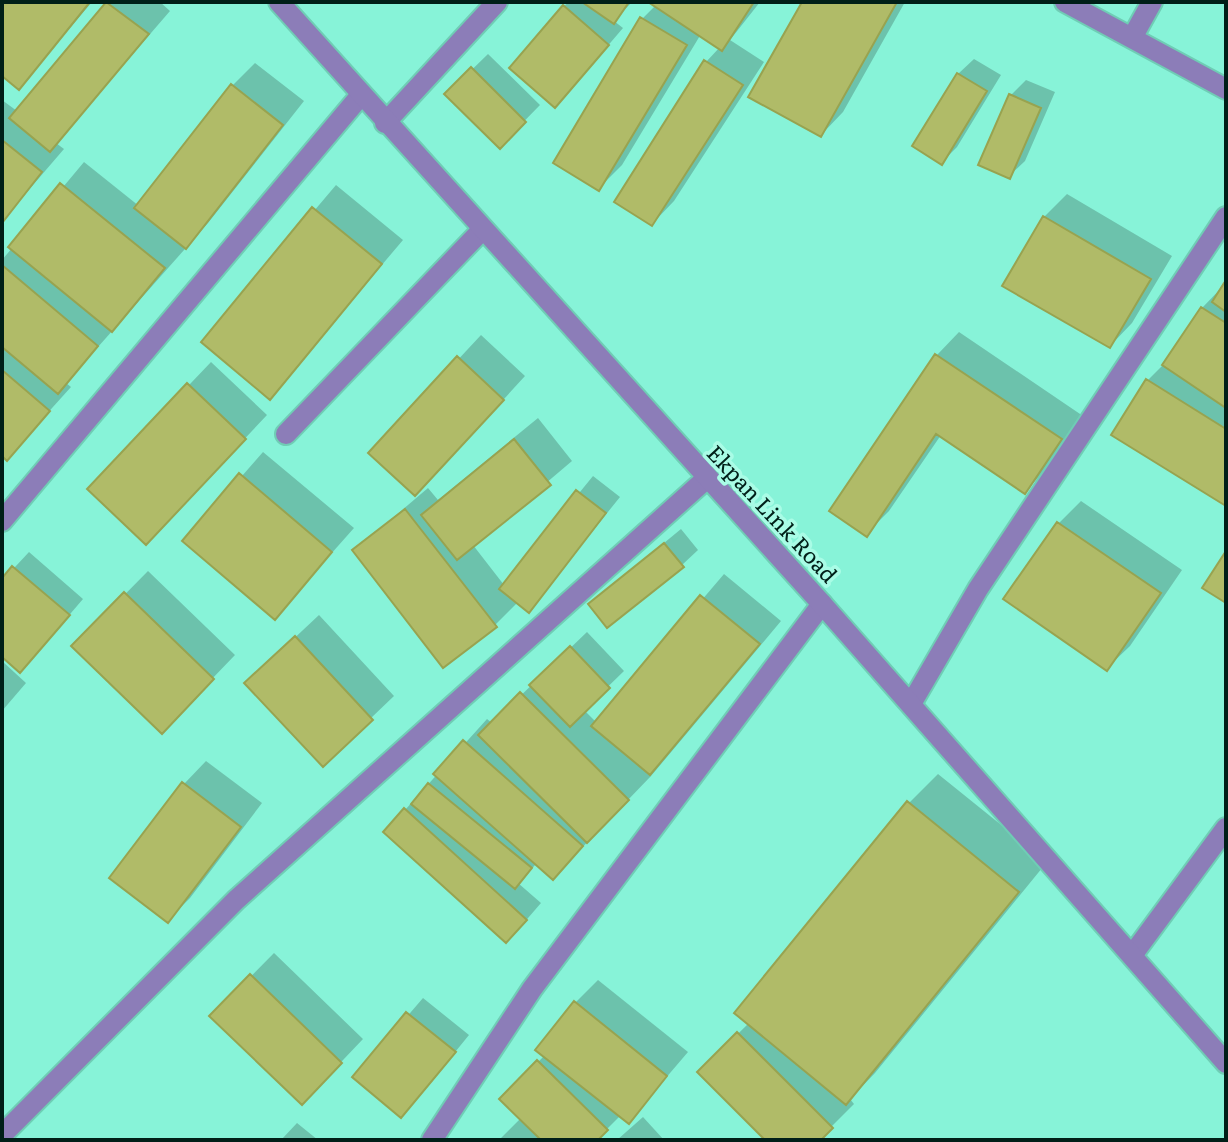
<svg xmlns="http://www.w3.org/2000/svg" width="1228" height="1142" viewBox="0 0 1228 1142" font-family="Literata,serif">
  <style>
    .shadow { fill: #0003 }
    .building { fill: #b0bb68; stroke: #98a350; stroke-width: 2 }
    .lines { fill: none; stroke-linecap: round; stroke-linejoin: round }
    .minor-casing { stroke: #6fcdb5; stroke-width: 24 }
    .tertiary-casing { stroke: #6fcdb5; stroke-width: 24 }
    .minor { stroke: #8c7db8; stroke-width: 20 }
    .tertiary { stroke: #8c7db8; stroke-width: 20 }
    .labels { text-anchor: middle; stroke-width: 7; stroke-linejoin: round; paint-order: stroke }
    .street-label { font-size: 22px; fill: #001f18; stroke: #a9fce6 }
  </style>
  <rect width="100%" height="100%" fill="#87f3d8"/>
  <!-- shadow -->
  <path class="shadow" d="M5 2H92L19 87 2 74V6Z
    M109 2H160L170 11 56 143 64 149 2 221V100L17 111Z
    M569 2H632L614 21 623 28 570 90 564 6Z
    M652 2H760L730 40 764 62 674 201 652 224 706 62 720 47 701 34 622 165 599 188 642 19 656 5Z
    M804 2H905L843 112 821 135Z
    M488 54 540 105 500 146 447 94Z
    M974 59 1001 75 957 147 942 162 958 74Z
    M255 63 304 101 208 223 66 383 71 387 7 458 2 454V260L84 162 139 206 232 86Z
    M1026 80 1055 92 1025 161 1009 176 1011 95Z
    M336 185 403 240 270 397 203 342Z
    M1067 194 1172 256 1132 323 1110 346 1044 217Z
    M1226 283V503L1114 434 1148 380 1167 361 1202 308Z
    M959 332 1083 416 1048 468 1025 491 941 435 889 511 866 534 832 511 937 355Z
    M481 335 525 376 438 471 371 453Z
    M211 362 267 415 168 520 90 489Z
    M538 418 572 461 473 545 504 585 593 476 620 497 529 610 518 602 495 625 355 550 428 488 438 500Z
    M263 452 354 528 275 617 185 541Z
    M1081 501 1182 570 1130 646 1107 668 1059 523Z
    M681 529 698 550 682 565 590 604Z
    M29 552 83 599 35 655H2V581Z
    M148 571 235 655 184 708 74 646Z
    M724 574 781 621 651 776 575 855 537 863 518 883 541 903 522 925 405 810 487 719 492 723 587 632 624 671 584 710 597 723Z
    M319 615 394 696 323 764 270 661Z
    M2 661 26 683 2 711Z
    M206 761 262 803 190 898 168 920 184 784Z
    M938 774 1047 862 875 1073 850 1099 854 1104 818 1140H768L699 1072 749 1023 909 803Z
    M274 953 363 1039 324 1080 212 1016Z
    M598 980 688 1052 629 1121 621 1115 596 1140H499L521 1118 502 1099 545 1055 575 1003Z
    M423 998 469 1035 416 1100 355 1077Z
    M643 1117 664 1140H617Z
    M297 1123 318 1140H281Z"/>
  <!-- building -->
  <path class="building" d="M90 2 19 90 2 76V2Z
    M106 2 149 34 50 152 9 118Z
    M582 2H629L614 24Z
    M648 2H754L722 51Z
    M802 2H897L821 137 748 97Z
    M563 5 609 45 555 108 509 68Z
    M640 17 687 45 599 191 553 163Z
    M704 60 743 85 652 226 614 202Z
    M471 67 526 122 500 149 444 94Z
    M957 73 987 91 942 165 912 146Z
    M231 84 283 125 186 249 134 208Z
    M1009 94 1041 108 1010 179 978 165Z
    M2 140 42 172 2 223Z
    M60 183 165 268 112 332 8 247Z
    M312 207 382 264 270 400 201 342Z
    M1043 216 1151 279 1110 348 1002 286Z
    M2 265 98 346 58 394 2 347Z
    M1226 280V312L1212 302Z
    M1201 307 1226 323V408L1162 365Z
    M935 354 1062 439 1025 494 936 434 867 537 829 511Z
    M457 356 504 400 415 496 368 453Z
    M2 370 50 411 7 461 2 456Z
    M1146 379 1226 429V506L1111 435Z
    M187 383 246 439 146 545 87 489Z
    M514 439 551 485 457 560 421 515Z
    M239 473 332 552 275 620 182 541Z
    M576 490 606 513 529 613 499 589Z
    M405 509 497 627 443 668 352 550Z
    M1057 522 1161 593 1107 671 1003 599Z
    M664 543 684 567 607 628 588 604Z
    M1226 551V603L1202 588Z
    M12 566 70 615 20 673 2 657V578Z
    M124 592 214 679 162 734 71 646Z
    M700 595 760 644 650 775 591 726Z
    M295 636 373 720 323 767 244 683Z
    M570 646 610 688 570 727 529 685Z
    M520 692 629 800 587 843 478 735Z
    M463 740 583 846 553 880 433 774Z
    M182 782 241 827 168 923 109 878Z
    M428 783 532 868 515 889 411 804Z
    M907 801 1019 892 846 1105 734 1013Z
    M404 808 527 920 506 943 383 832Z
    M250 974 342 1063 302 1105 209 1016Z
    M574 1001 667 1076 629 1124 535 1050Z
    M406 1012 456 1052 401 1118 352 1077Z
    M737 1032 833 1128 821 1140H765L697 1072Z
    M537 1060 608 1130 598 1140H541L499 1099Z"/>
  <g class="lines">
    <defs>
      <path id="minor" d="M1065 2 1226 89
        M1132 38 1152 2
        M385 123 497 2
        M286 434 482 230
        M2 521 361 95
        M911 704 978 589 1226 217
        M1133 954 1226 828
        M2 1135 236 900 706 479
        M432 1140 532 989 822 604"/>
      <path id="tertiary" d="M279 2 822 604 1226 1063"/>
    </defs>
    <!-- minor casing -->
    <use href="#minor" class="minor-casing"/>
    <!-- tertiary casing -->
    <use href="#tertiary" class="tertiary-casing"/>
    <!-- minor -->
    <use href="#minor" class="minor"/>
    <!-- tertiary -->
    <use href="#tertiary" class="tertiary"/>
  </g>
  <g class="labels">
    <!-- street labels -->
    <g class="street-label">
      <text transform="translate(772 514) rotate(47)" y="8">Ekpan Link Road</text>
    </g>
  </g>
  <!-- border -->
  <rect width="1228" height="1142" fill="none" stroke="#001f18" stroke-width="8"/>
</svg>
